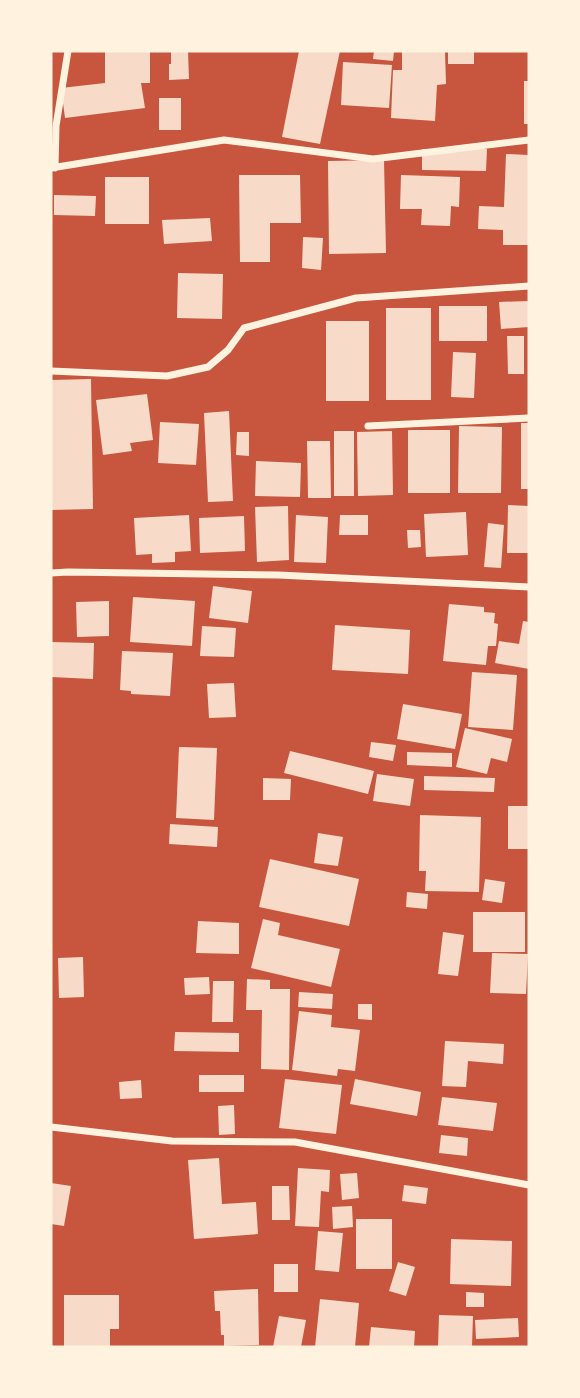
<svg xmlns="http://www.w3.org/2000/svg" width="580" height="1398" viewBox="0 0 580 1398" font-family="Inter,sans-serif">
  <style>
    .building { fill: #f7dbc8 }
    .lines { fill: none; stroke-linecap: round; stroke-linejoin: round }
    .minor { stroke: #fff3e0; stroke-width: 7 }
  </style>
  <rect width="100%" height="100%" fill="#c8553d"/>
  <!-- building -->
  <path class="building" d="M105 51H150V83H141L145 108 65 118 61 88 105 83Z
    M171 51H188L189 79 169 80V64H171Z
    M299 51H340L320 144 282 137Z
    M374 51H394L393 61 373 59Z
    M402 51H445L446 84 437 85 435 121 391 118 393 70H402Z
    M448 51H474V64H448Z
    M343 62 392 65 389 108 341 105Z
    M524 81H529V124H524Z
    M159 98H181V130H159Z
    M422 149H487L486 171 422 170Z
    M506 154 529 155V245H503V230L478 229 479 206 504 207Z
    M384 160 386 253 329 254 328 161Z
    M239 175H300L301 223H270V262H240Z
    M401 175 460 177 459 207 451 206 450 226 421 225 422 209H400Z
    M105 177H149V224H105Z
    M54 195 96 196 95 216 54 215Z
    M210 218 212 241 164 244 162 220Z
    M303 237 323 238 321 270 302 268Z
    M178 273 223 274 222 319 177 318Z
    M528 301 529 327 501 329 499 302Z
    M439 306H487V341H439Z
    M386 308H431V400H386Z
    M326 321H369V401H326Z
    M507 336H524V374H508Z
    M453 352 476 353 474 398 451 397Z
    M91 379 93 509 51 510V380Z
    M147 394 153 440 130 443 132 451 103 455 96 400Z
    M229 411 233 501 208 502 204 413Z
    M160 422 199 424 196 465 158 463Z
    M521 423H529V489H521Z
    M459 426 502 427 501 493H458Z
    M408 430H450V493H408Z
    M334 431H354V496H334Z
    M392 431 393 495 358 496 357 432Z
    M237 432H249V456L236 455Z
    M307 441H330L331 498H308Z
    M256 461 301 463 300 497 255 496Z
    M508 505 529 506V553H507Z
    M288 506 289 560 257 562 255 507Z
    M466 512 468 555 426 557 424 514Z
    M189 515 191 551 175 552V562L152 563V554L136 555 134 518Z
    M296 515 328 517 326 563 294 562Z
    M340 515H368V535H339Z
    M244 516 245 551 200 553 199 518Z
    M488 523 504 525 501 568 484 567Z
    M407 530H420L421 547 408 548Z
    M213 586 252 591 248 623 209 618Z
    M133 597 195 601 192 646 130 642Z
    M109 601V636L77 637 76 602Z
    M449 604 484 607V612L495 613 494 623 498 624 496 646H488L486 665 443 661Z
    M523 621 529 622V669L495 663 499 641 519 644Z
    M335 625 410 630 408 674 332 670Z
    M202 626 236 628 234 657 200 656Z
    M51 642 94 643 93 679 51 677Z
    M122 651 173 653 170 696 131 694V691L120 690Z
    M472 672 517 675 513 730 468 727Z
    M234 683 236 717 209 718 207 684Z
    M403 704 462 714 455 749 397 739Z
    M465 728 512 739 507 762 491 758 487 774 456 767Z
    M371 742 396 745 393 761 369 757Z
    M179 747 217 748 214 820 176 818Z
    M290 751 374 771 368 794 284 773Z
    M407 752 452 753V767L407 765Z
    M377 774 414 779 410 806 373 801Z
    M424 776 495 778 494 792 424 790Z
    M263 778 291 779 290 800H263Z
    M508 806H529V849H508Z
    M420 815 481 817 479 892 425 891 426 871H419Z
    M170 824 218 827 217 847 169 844Z
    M318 833 343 837 338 866 314 863Z
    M270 859 359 879 349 926 259 907Z
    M485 879 505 882 502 903 482 900Z
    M407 892 428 894 427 909 406 907Z
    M473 912H525V952H473Z
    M263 919 280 923 278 935 340 949 331 987 251 968Z
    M198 921 239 923V954L196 953Z
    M443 932 464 935 458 976 438 974Z
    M492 953 528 954 526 994 490 993Z
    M83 957 84 997 59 998 58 958Z
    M209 977 210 994 185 995 184 978Z
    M247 979 270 980V989H290L289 1070 261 1069 262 1010H246Z
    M213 981H234L233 1022H212Z
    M299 992 333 994 332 1009 298 1007Z
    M358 1004H372V1020L358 1019Z
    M299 1011 332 1015 331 1027 360 1030 355 1071 338 1069 337 1076 292 1070Z
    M175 1032 239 1033V1052L174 1051Z
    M445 1041 504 1044 503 1064 468 1061 466 1087 442 1086Z
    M199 1075H244V1092H199Z
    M285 1079 342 1085 336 1134 279 1128Z
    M355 1079 421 1092 417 1116 350 1104Z
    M141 1080 142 1098 120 1099 119 1082Z
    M442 1097 497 1103 493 1131 438 1125Z
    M234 1105 235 1134 219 1135 218 1106Z
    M441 1135 468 1138 467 1156 439 1153Z
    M219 1158 222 1204 256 1202 258 1234 194 1239 188 1160Z
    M298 1168 330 1170 329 1192 321 1191 319 1227 295 1226Z
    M357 1173 359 1198 342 1200 340 1174Z
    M51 1183 71 1186 64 1226 51 1224Z
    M404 1185 428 1188 426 1204 402 1201Z
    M272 1186H289L290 1220H272Z
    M352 1206 353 1227 333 1229 332 1207Z
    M356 1219H392V1269H356Z
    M318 1231 343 1233 339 1272 315 1270Z
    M451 1239 512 1241 511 1286 450 1284Z
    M398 1262 415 1267 406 1296 389 1291Z
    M274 1264H298V1292H274Z
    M258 1289 259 1345 224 1346V1335H221L220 1311H215L214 1291Z
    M466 1292 484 1293V1307H466Z
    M64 1295H119V1329H110V1347H64Z
    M320 1299 359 1303 355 1347H315Z
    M439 1315 473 1316 472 1347H438Z
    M279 1316 306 1320 301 1347H273Z
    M518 1318 519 1337 476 1339 475 1320Z
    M371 1327 415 1331 414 1347H369Z"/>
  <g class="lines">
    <!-- minor -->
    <path class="minor" d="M51 168 224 140 373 159 529 140
      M55 168 56 126 68 51
      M51 371 167 376 208 367 228 350 244 328 356 298 529 286
      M368 426 529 418
      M51 573 68 572 278 575 529 587
      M51 1127 172 1141 295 1142 529 1185"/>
  </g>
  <!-- border -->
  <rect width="580" height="1398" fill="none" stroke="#fff3e0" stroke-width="105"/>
</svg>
